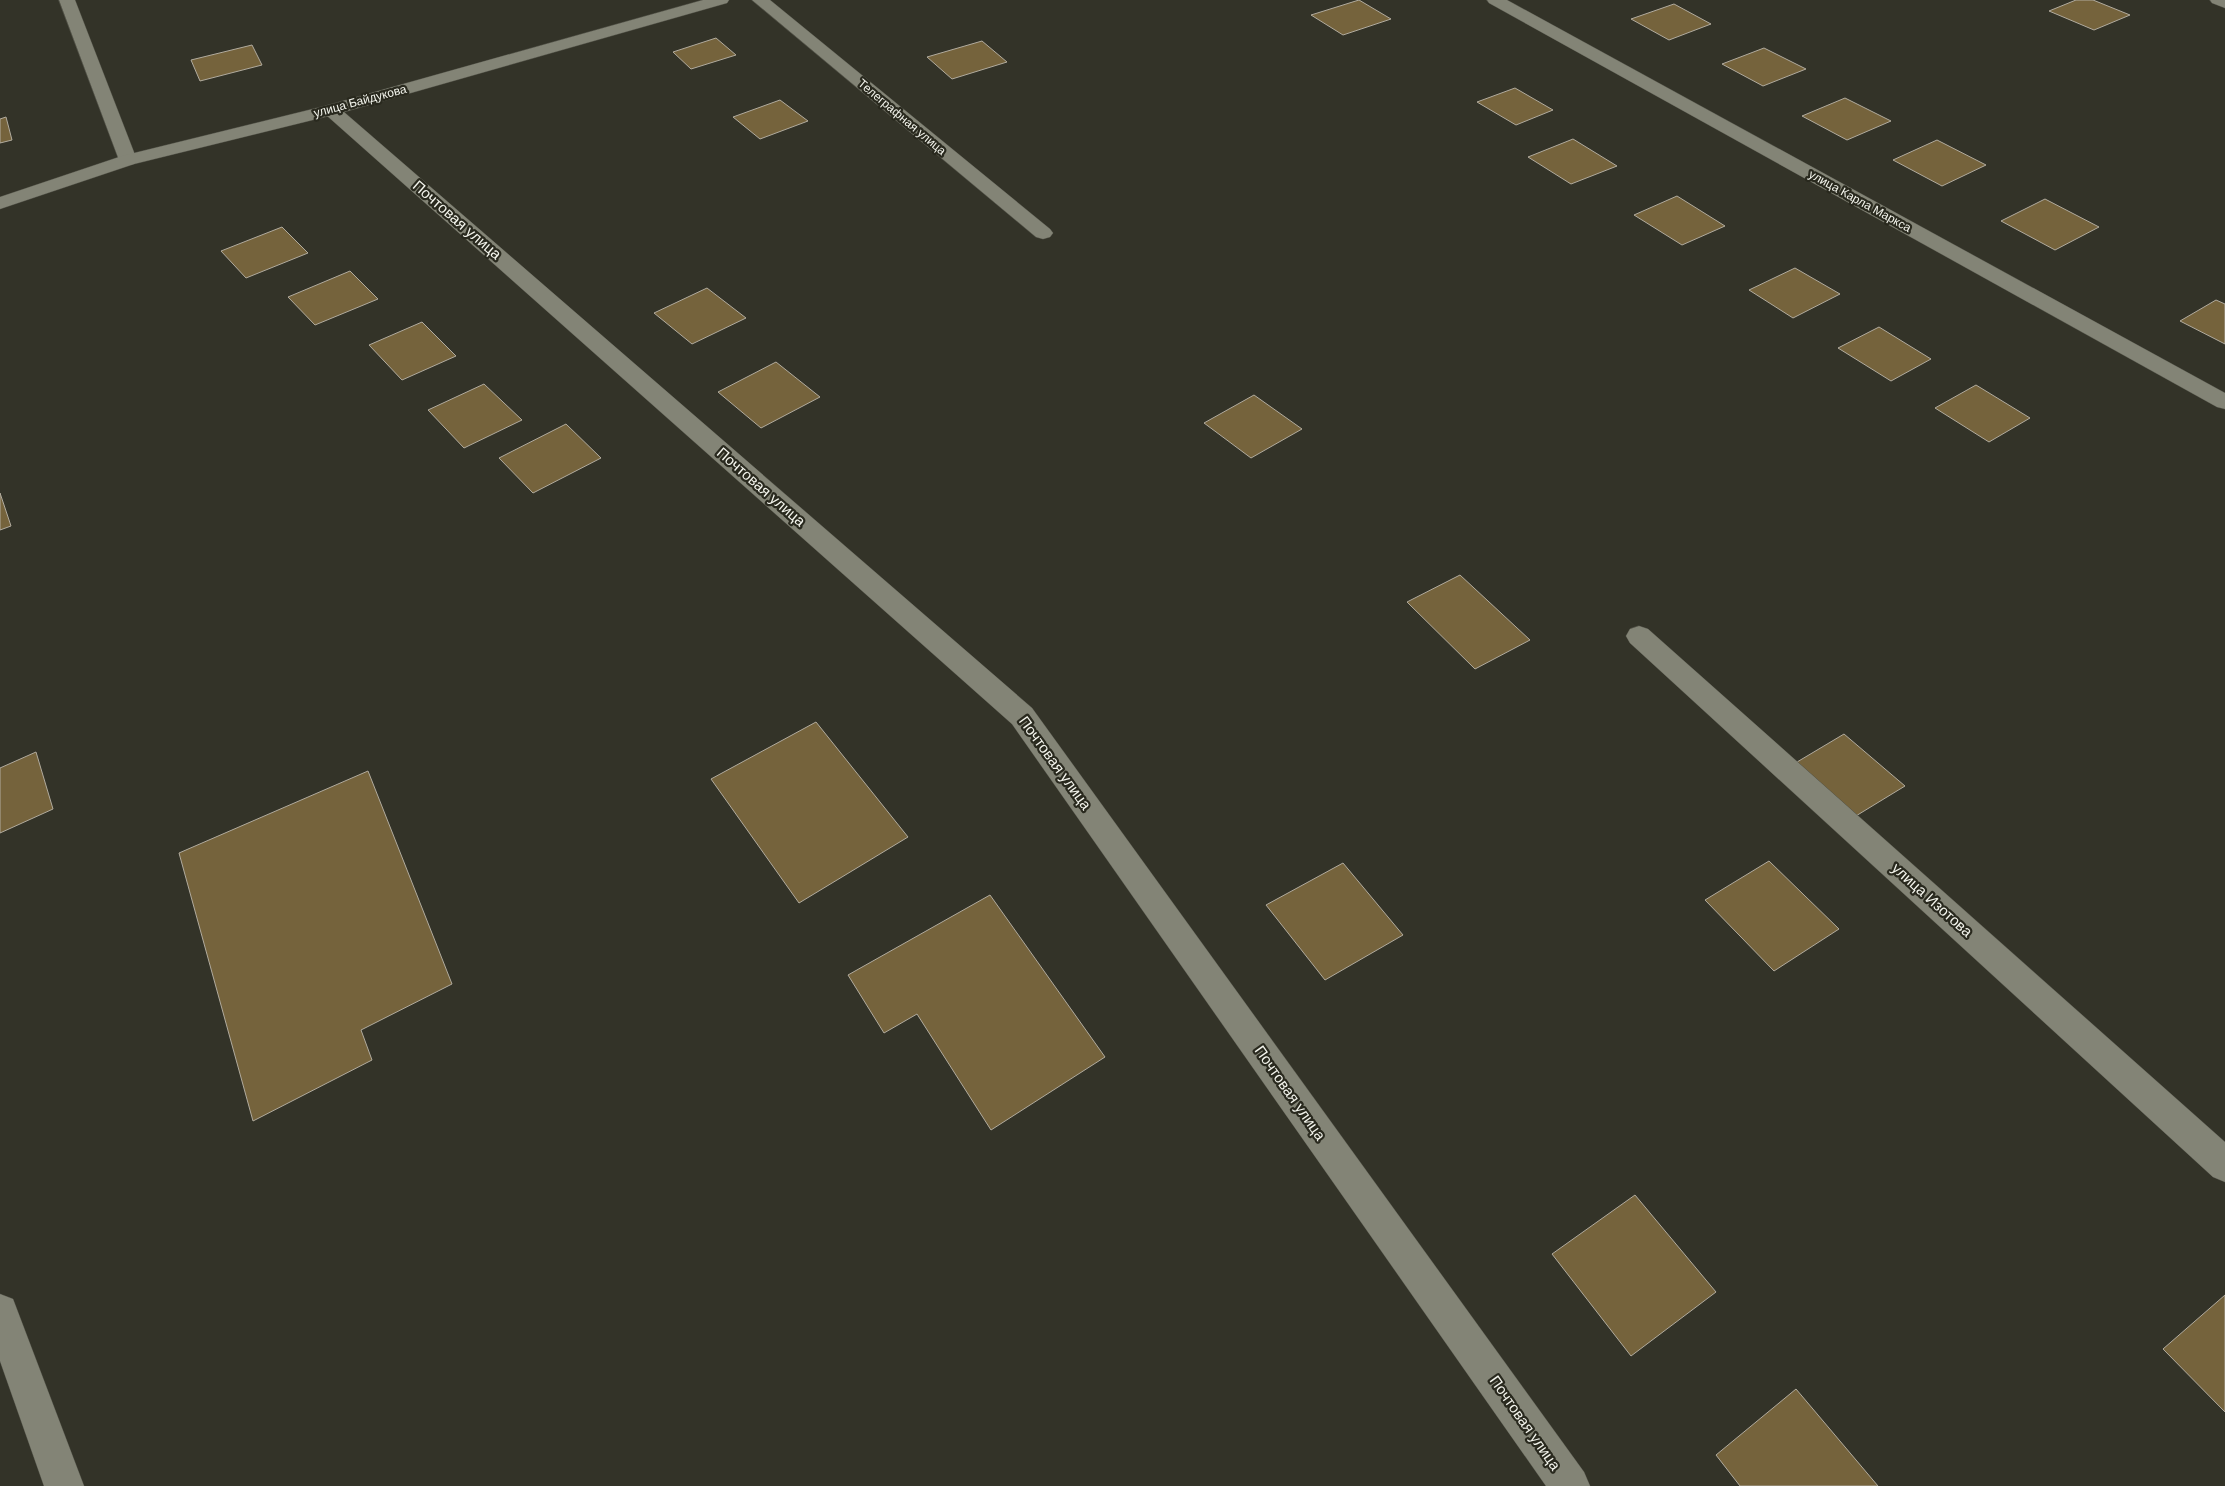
<svg xmlns="http://www.w3.org/2000/svg" width="2225" height="1486" viewBox="0 0 2225 1486" font-family="Helvetica,sans-serif">
  <style>
    .building { fill: #75633c; stroke: #b1ab9e }
    .lines { fill: none; stroke-linecap: round; stroke-linejoin: round }
    .minor-casing { stroke: #4f4f45; stroke-width: 1 }
    .tertiary-casing { stroke: #4f4f45; stroke-width: 1 }
    .minor { fill: #838476; fill-rule: evenodd }
    .tertiary { fill: #838476; fill-rule: evenodd }
    .labels { text-anchor: middle; stroke-width: 4.5; stroke-linejoin: round; paint-order: stroke }
    .far-street-label { font-size: 12px; fill: #f4f5ed; stroke: #29291e }
    .street-label { font-size: 15px; fill: #f4f5ed; stroke: #29291e }
  </style>
  <rect width="100%" height="100%" fill="#333328"/>
  <!-- building -->
  <path class="building" d="M1359 0 1391 19 1343 35 1311 15Z
    M2076 0H2093L2130 15 2094 30 2049 11Z
    M1674 4 1711 24 1669 40 1631 19Z
    M716 38 736 55 691 69 673 52Z
    M982 41 1007 62 952 79 927 57Z
    M252 45 262 65 200 81 191 60Z
    M1764 48 1806 69 1763 86 1722 64Z
    M1515 88 1553 110 1516 125 1477 102Z
    M1845 98 1891 121 1847 140 1802 116Z
    M780 100 808 121 760 139 733 117Z
    M6 117 12 140 0 143V119Z
    M1573 139 1617 166 1571 184 1528 157Z
    M1937 140 1986 165 1942 186 1893 160Z
    M1677 196 1725 226 1682 245 1634 215Z
    M2045 199 2099 227 2055 250 2001 221Z
    M282 227 308 253 246 278 221 251Z
    M1795 268 1840 294 1793 318 1749 290Z
    M350 271 378 299 315 325 288 297Z
    M707 288 746 318 692 344 654 313Z
    M2216 300 2225 304V344L2180 321Z
    M422 322 456 356 402 380 369 345Z
    M1879 327 1931 359 1891 381 1838 348Z
    M776 362 820 397 761 428 718 392Z
    M484 384 522 420 464 448 428 410Z
    M1976 385 2030 418 1989 442 1935 408Z
    M1254 395 1302 429 1251 458 1204 423Z
    M566 424 601 458 533 493 499 458Z
    M0 493 11 526 0 530Z
    M1460 575 1530 640 1475 669 1407 602Z
    M816 722 908 837 799 903 711 779Z
    M1844 734 1905 786 1846 822 1787 768Z
    M36 752 53 809 0 833V768Z
    M368 771 452 984 361 1030 372 1060 253 1121 179 853Z
    M1769 861 1839 929 1774 971 1705 900Z
    M1343 863 1403 935 1325 980 1266 905Z
    M990 895 1105 1057 991 1130 917 1014 884 1033 848 975Z
    M1635 1195 1716 1292 1631 1356 1552 1254Z
    M2225 1295V1412L2163 1349Z
    M1796 1389 1878 1486H1740L1716 1455Z"/>
  <g class="lines">
    <defs>
      <path id="minor" d="M59 0H75L137 160 134 164 128 165 122 164 119 160Z
        M752 0H770L1050 229 1053 233 1050 237 1043 239 1036 237Z
        M1487 0H1507L2225 393V409L2217 407 1489 3Z
        M331 105 337 106 1032 708 1584 1472 1590 1486H1546L1012 724 325 114 322 110 325 106Z
        M1639 626 1648 629 2225 1142V1182L2213 1177 1630 643 1626 636 1630 629Z
        M0 1294 13 1299 84 1486H44L0 1361Z"/>
      <path id="tertiary" d="M703 0H729L727 3 337 114 134 164 0 209V197L122 156 325 106Z
        M2210 0H2225V8L2212 3Z"/>
    </defs>
    <!-- minor casing -->
    <use href="#minor" class="minor-casing"/>
    <!-- tertiary casing -->
    <use href="#tertiary" class="tertiary-casing"/>
    <!-- minor -->
    <use href="#minor" class="minor"/>
    <!-- tertiary -->
    <use href="#tertiary" class="tertiary"/>
  </g>
  <g class="labels">
    <!-- far-street labels -->
    <g class="far-street-label">
      <text transform="translate(360 101) rotate(-15)" y="4">улица Байдукова</text>
      <text transform="translate(902 117) rotate(40)" y="4">Телеграфная улица</text>
      <text transform="translate(1860 201) rotate(29)" y="4">улица Карла Маркса</text>
    </g>
    <!-- street labels -->
    <g class="street-label">
      <text transform="translate(457 220) rotate(41)" y="5">Почтовая улица</text>
      <text transform="translate(761 487) rotate(41)" y="5">Почтовая улица</text>
      <text transform="translate(1055 763) rotate(54)" y="5">Почтовая улица</text>
      <text transform="translate(1932 900) rotate(42)" y="5">улица Изотова</text>
      <text transform="translate(1290 1093) rotate(55)" y="5">Почтовая улица</text>
      <text transform="translate(1525 1423) rotate(55)" y="5">Почтовая улица</text>
    </g>
  </g>
</svg>
